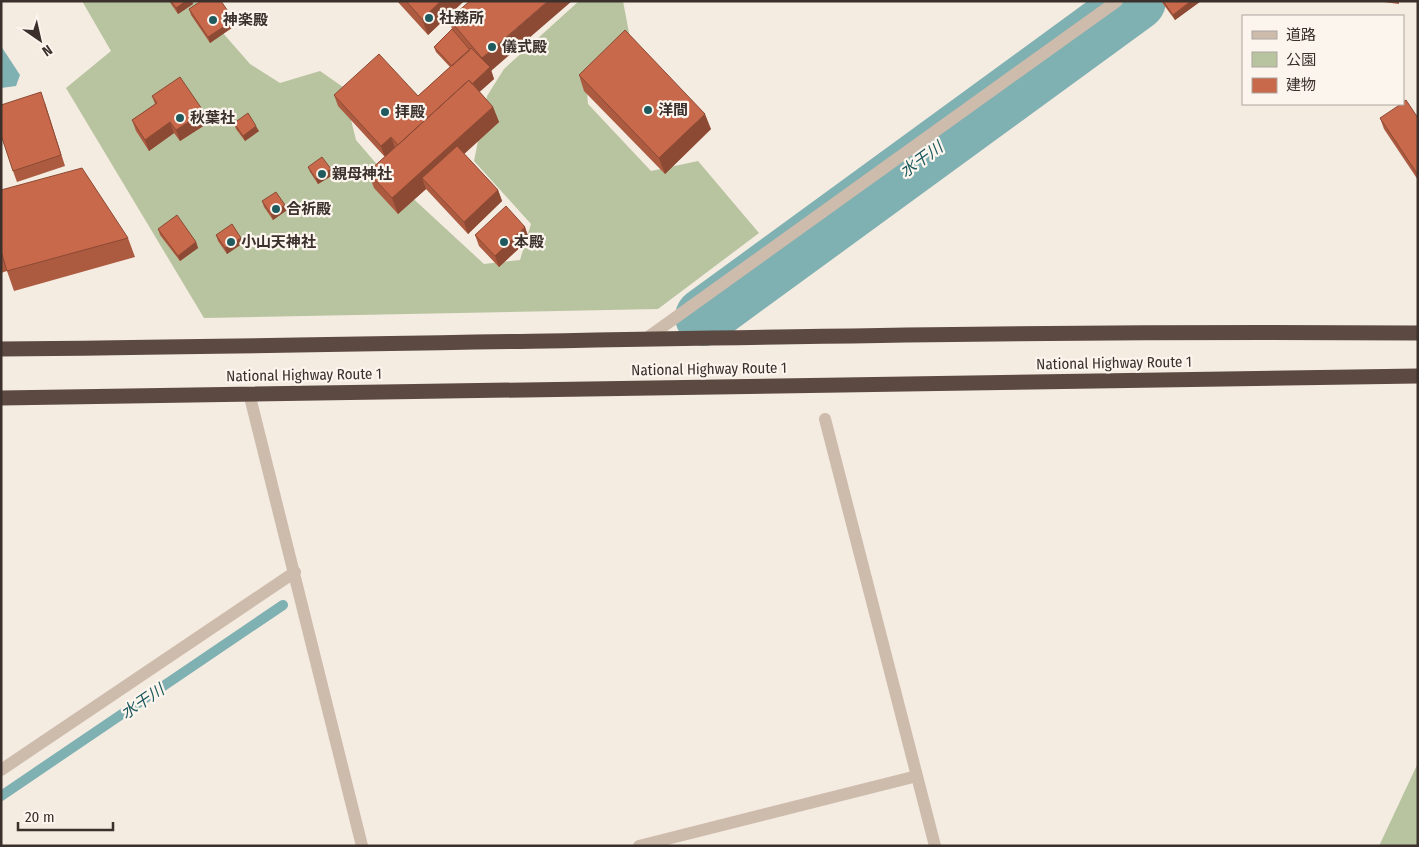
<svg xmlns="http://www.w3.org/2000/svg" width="1419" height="847" viewBox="0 0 1419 847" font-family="'Fira Sans Condensed','Noto Sans JP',sans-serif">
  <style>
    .green { fill: #b8c4a0 }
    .water { fill: #7fb0b2 }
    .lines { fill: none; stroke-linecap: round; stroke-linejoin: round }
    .stream { stroke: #7fb0b2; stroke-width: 10 }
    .river { stroke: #7fb0b2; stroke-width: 58 }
    .street { stroke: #cdbbac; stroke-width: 12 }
    .highway { stroke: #5c4a42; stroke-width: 15 }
    .wall { fill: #ac5a40 }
    .shaded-wall { fill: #8c4a34 }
    .building { fill: #c8694b; stroke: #8c4a34 }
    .poi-dot { fill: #1f5a5e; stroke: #fbf5ee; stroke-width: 2 }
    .labels { text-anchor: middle; stroke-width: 4.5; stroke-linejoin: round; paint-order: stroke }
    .poi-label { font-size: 15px; font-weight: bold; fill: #3b302b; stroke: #fbf5ee; text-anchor: start }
    .street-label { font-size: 15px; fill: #3b302b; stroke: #fbf5ee }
    .water-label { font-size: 16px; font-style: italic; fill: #1f5a5e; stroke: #fbf5ee }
  </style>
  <rect width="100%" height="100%" fill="#f4ebe1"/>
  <!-- green -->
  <path class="green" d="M82 1H195L250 64 280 83 320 71 343 87 356 140 380 168 484 264 520 260 531 224 474 161 487 96 504 69 579 1H623L630 38 586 81 588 104 651 171 698 161 759 233 658 309 204 318 66 88 111 51Z
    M1418 763V846H1379Z"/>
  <!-- water -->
  <path class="water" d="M1 46 20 75 16 86 1 88Z"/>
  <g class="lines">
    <!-- stream -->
    <path class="stream" d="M1 796 283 605"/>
    <!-- river -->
    <path class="river" d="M704 317 1137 1"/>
    <!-- street -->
    <path class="street" d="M647 338 1117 1
      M249 393 362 846
      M825 419 935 846
      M1 770 295 572
      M639 846 917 776"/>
    <!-- highway -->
    <path class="highway" d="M1 349C473 345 945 329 1418 333
      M1 398 1418 376"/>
  </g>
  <!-- wall -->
  <path class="wall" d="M169 1H192L193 4 178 14Z
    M397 1H464L428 35Z
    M470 1 494 79 479 92 493 107 499 122 464 154 498 190 502 201 468 234 426 189 398 214 374 188 368 172 385 157 338 106 334 95 418 96 450 67 436 52 434 47 452 29 449 19Z
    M1161 1H1201L1175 20Z
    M1376 1H1399V4Z
    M189 9 234 20 236 25 210 43 191 15Z
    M579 75 711 129 665 174 584 91Z
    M152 96 204 112 208 123 180 141 174 133 149 151 136 131 132 120 155 104Z
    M45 103 65 166 17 182 13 171Z
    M1380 118H1418V180L1384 129Z
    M234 123 259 131 245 141 236 129Z
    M308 167 331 169 333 175 318 184 310 172Z
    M1 190 128 238 135 257 14 291 7 271 1 273Z
    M262 201 287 210 273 220 264 207Z
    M525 227 529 239 499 267 479 246 475 235Z
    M158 229 196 242 198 248 180 261 160 235Z
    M216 235 243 243 227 254 218 241Z"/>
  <!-- shaded-wall -->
  <path class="shaded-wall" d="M186 1H192L193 4 178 14 176 8Z
    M441 1H464L428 35 422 19Z
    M548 1H572L491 71 494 79 405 159 400 148 486 71 482 58Z
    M1191 1H1201L1175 20 1173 15Z
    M234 20 236 25 210 43 208 37Z
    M493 107 499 122 429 186 422 178 426 189 398 214 392 198Z
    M204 112 208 123 180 141 176 130Z
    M705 114 711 129 665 174 659 158Z
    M170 122 174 133 149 151 145 140Z
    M256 126 259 131 245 141 243 136Z
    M391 137 395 148 385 157 381 146Z
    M331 169 333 175 318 184 316 179Z
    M498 190 502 201 468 234 464 222Z
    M285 205 287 210 273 220 271 214Z
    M525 227 529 239 499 267 495 256Z
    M241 238 243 243 227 254 225 248Z
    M196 242 198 248 180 261 178 256Z"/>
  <!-- building -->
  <path class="building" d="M171 1H186L176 8Z
    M201 1H221L234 20 208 37 189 9Z
    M406 1H441L422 19Z
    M470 1H548L482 58 449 19Z
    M1163 1H1191L1173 15Z
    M452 29 470 50 452 66 434 47Z
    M625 30 705 114 659 158 579 75Z
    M471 48 490 67 472 84 469 80 398 145 391 137 381 146 334 95 379 54 418 96Z
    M180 77 204 112 176 130 170 122 145 140 132 120 157 103 152 96Z
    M469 80 493 107 392 198 368 172Z
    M41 92 61 155 13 171 1 135V105Z
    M1406 100 1418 118V175L1380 118 1401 104H1403V102Z
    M248 113 256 126 243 136 234 123Z
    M457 146 498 190 464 222 422 178Z
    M322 157 331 169 316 179 308 167Z
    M82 168 128 238 7 271 1 251V190Z
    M276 192 285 205 271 214 262 201Z
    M506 206 525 227 495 256 475 235Z
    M177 215 196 242 178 256 158 229Z
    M232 224 241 238 225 248 216 235Z"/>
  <!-- markers -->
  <g class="poi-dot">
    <circle cx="429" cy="18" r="5"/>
    <circle cx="213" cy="20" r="5"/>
    <circle cx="492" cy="47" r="5"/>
    <circle cx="648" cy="110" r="5"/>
    <circle cx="385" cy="112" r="5"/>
    <circle cx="180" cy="118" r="5"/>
    <circle cx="322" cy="174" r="5"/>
    <circle cx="276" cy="209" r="5"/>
    <circle cx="231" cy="242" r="5"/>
    <circle cx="504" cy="242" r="5"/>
  </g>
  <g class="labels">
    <!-- poi labels -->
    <g class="poi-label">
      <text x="439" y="23">社務所</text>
      <text x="223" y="25">神楽殿</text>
      <text x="502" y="52">儀式殿</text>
      <text x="658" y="115">洋間</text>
      <text x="395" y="117">拝殿</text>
      <text x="190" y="123">秋葉社</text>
      <text x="332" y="179">親母神社</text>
      <text x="286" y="214">合祈殿</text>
      <text x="241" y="247">小山天神社</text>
      <text x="514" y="247">本殿</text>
    </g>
    <!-- street labels -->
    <g class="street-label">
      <text transform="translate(1114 363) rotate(-1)" y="5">National Highway Route 1</text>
      <text transform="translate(709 369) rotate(-1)" y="5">National Highway Route 1</text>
      <text transform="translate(304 375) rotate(-1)" y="5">National Highway Route 1</text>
    </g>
    <!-- water labels -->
    <g class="water-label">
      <text transform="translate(921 159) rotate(-36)" y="6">水干川</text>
      <text transform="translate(142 701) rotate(-34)" y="6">水干川</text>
    </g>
  </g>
  <!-- border -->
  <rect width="1419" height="847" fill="none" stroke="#3b302b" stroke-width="5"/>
  <!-- legend -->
  <rect x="1242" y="15" width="162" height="90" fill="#fbf5ee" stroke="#aea6a0"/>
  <rect x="1252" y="31" width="25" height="8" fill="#cdbbac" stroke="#aea6a0"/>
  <text x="1286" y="40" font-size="15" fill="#3b302b">道路</text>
  <rect x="1252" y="52" width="25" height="15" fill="#b8c4a0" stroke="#aea6a0"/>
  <text x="1286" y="65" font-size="15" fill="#3b302b">公園</text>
  <rect x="1252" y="78" width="25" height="15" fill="#c8694b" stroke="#aea6a0"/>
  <text x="1286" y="90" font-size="15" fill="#3b302b">建物</text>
  <!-- north arrow -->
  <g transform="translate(40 40) rotate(146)" stroke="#fbf5ee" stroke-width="4" paint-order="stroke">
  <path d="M0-4L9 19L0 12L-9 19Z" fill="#3b302b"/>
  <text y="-8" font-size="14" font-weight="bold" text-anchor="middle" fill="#3b302b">N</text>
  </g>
  <!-- scale -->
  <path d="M18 822v8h95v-8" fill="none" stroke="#3b302b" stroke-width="2.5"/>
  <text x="25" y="822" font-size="15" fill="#3b302b" stroke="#fbf5ee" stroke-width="4" paint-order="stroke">20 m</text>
</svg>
